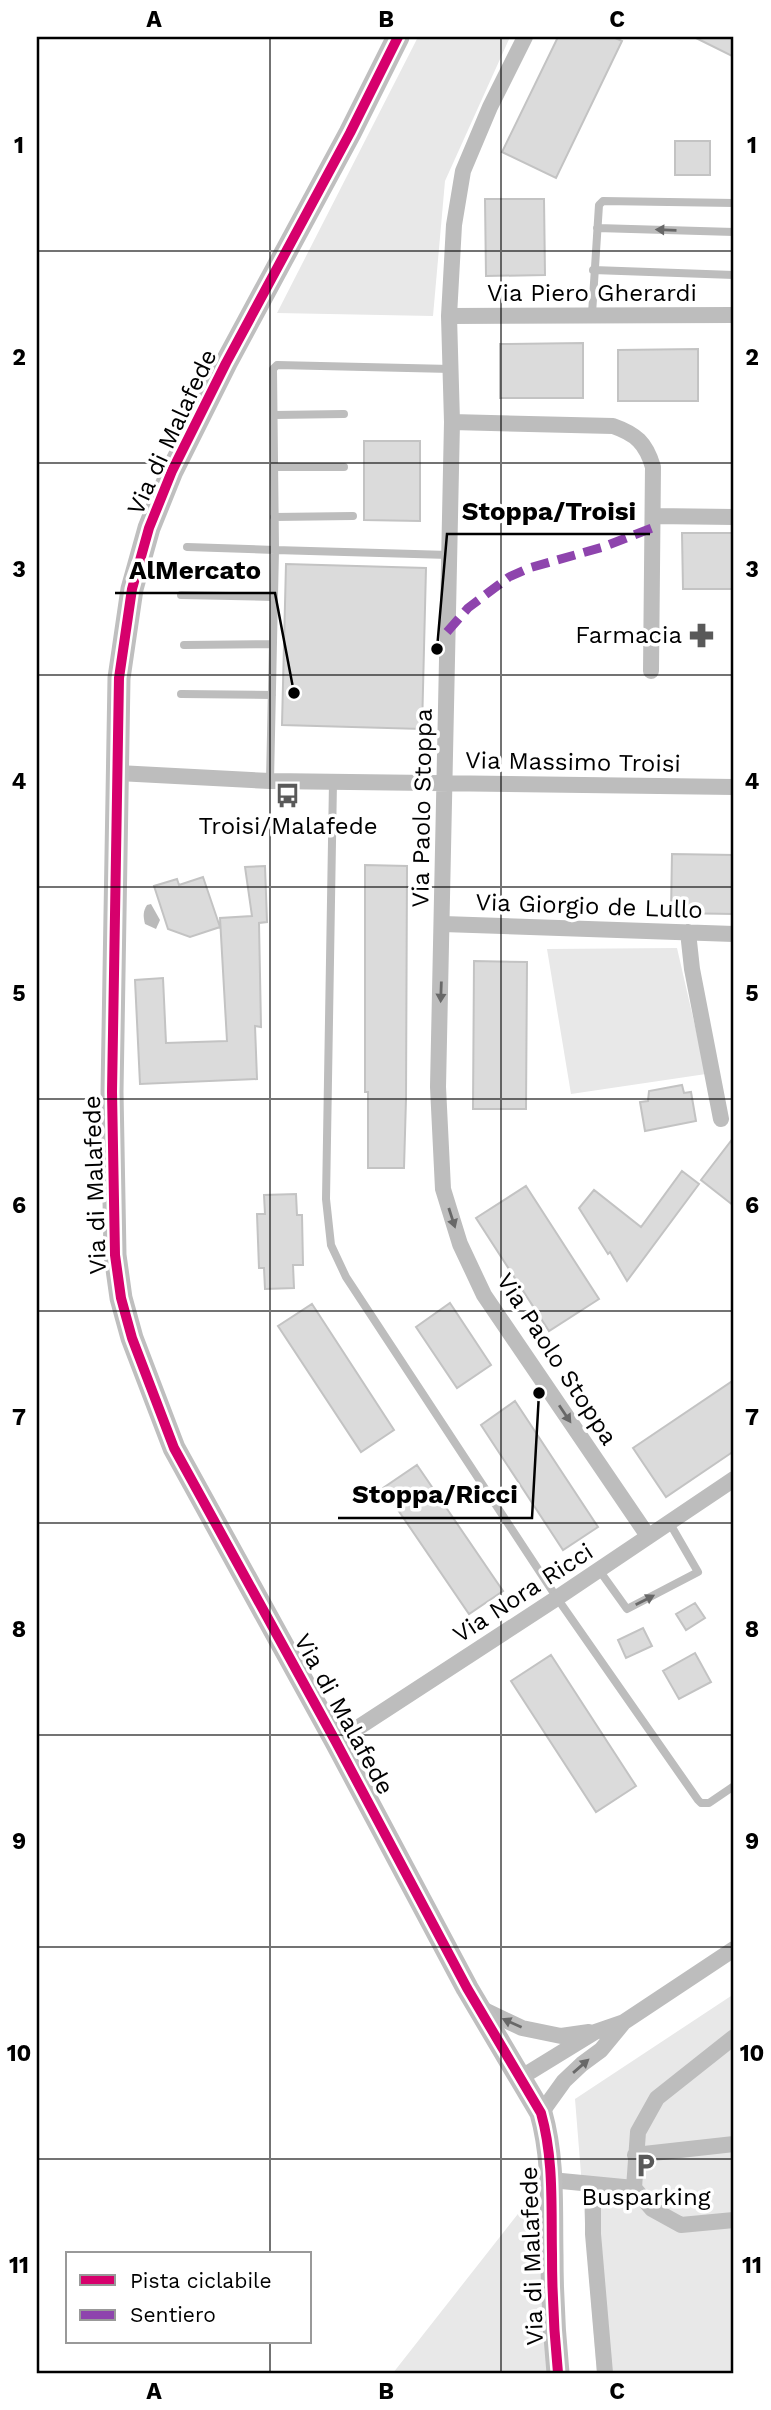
<svg xmlns="http://www.w3.org/2000/svg" width="771" height="2410" viewBox="0 0 771 2410" font-family="'Work Sans',sans-serif">
  <style>
    .green { fill: #e8e8e8 }
    .water { fill: #bababa }
    .building { fill: #dbdbdb; stroke: #c3c3c3; stroke-width: 2 }
    .lines { fill: none; stroke-linecap: round; stroke-linejoin: round }
    .lane { stroke: #bdbdbd; stroke-width: 8 }
    .street { stroke: #bdbdbd; stroke-width: 16 }
    .secondary { stroke: #bfbfbf; stroke-width: 23 }
    .quiet { stroke: #8e44ad; stroke-width: 9; stroke-dasharray: 18 9; stroke-linecap: butt }
    .cycleway-casing { stroke: #fff; stroke-width: 15 }
    .cycleway { stroke: #d6006c; stroke-width: 10 }
    .oneway { fill: #686868 }
    .grid { fill: none; stroke: #000; stroke-width: 2; stroke-opacity: 0.55 }
    .labels { text-anchor: middle; stroke-width: 7; stroke-linejoin: round; paint-order: stroke }
    .street-label { font-size: 24px; fill: #000; stroke: #fff }
    .poi-label { font-size: 24px; fill: #000; stroke: #fff }
    .leader { fill: none; stroke: #000; stroke-width: 2.5 }
    .callout-dot { fill: #000; stroke: #fff; stroke-width: 2.5 }
    .callout-label { font-size: 26px; text-anchor: middle; font-weight: bold; fill: #000; stroke: #fff; stroke-width: 7; stroke-linejoin: round; paint-order: stroke }
    .neatline { fill: none; stroke: #000; stroke-width: 2.5 }
    .grid-label { font-size: 23px; text-anchor: middle; font-weight: bold; fill: #000 }
  </style>
  <rect width="100%" height="100%" fill="#fff"/>
  <!-- green -->
  <path class="green" d="M418 37H510L445 181 433 316 277 313Z
    M677 948 706 1074 571 1094 547 949Z
    M734 1994V2373H597L575 2099Z
    M521 2210 550 2254 560 2373H393Z"/>
  <!-- water -->
  <path class="water" d="M151 904 160 920 156 929 145 924C143 916 143 911 147 905Z"/>
  <!-- building -->
  <path class="building" d="M558 37H613L622 41 556 178 502 152Z
    M694 37H734V57Z
    M675 141H710V175H675Z
    M485 199H544L545 275 486 276Z
    M583 343V398H500V344Z
    M698 349V401H618V350Z
    M364 441H420V521L364 520Z
    M682 533H734V589H683Z
    M286 564 426 568 422 729 282 725Z
    M672 854 734 855V914L671 913Z
    M365 865 407 866 406 1099 404 1168H368V1092H365Z
    M265 866 267 922 259 923 261 1027 255 1026 257 1079 140 1084 135 980 163 978 166 1043 227 1041 220 918 252 916 245 867Z
    M203 877 220 927 190 937 168 929 154 886 177 879 179 885Z
    M474 961 527 962 526 1109H473Z
    M682 1085 684 1093 691 1092 696 1121 645 1131 640 1102 648 1101 649 1091Z
    M734 1137V1206L701 1180Z
    M682 1171 699 1184 627 1281 610 1252 608 1254 579 1208 594 1190 641 1227Z
    M526 1186 599 1299 549 1331 476 1218Z
    M296 1194 297 1215H302L303 1265H293L294 1288 265 1289 264 1268H259L257 1214H265L264 1195Z
    M450 1303 491 1365 457 1388 416 1327Z
    M312 1304 394 1430 361 1452 278 1326Z
    M734 1380V1451L666 1497 633 1448Z
    M515 1401 598 1527 563 1550 481 1425Z
    M417 1465 503 1591 469 1614 383 1488Z
    M695 1603 705 1618 686 1630 676 1614Z
    M643 1628 652 1646 626 1658 618 1640Z
    M695 1653 711 1682 679 1699 663 1671Z
    M551 1655 636 1786 596 1812 511 1681Z"/>
  <g class="lines">
    <!-- lane -->
    <path class="lane" d="M597 228 734 232
      M593 270 734 275
      M592 314 599 205 603 201 734 203
      M274 415 344 414
      M274 467H344
      M274 517 353 516
      M187 547 275 550 273 369 277 365 451 369
      M181 595 274 597
      M184 645 273 644
      M181 694 272 695
      M270 781 275 550 449 555
      M333 782 326 1199 331 1245 346 1277 557 1598 698 1800 701 1803H709L734 1786
      M599 1570 627 1609 698 1572 669 1522"/>
    <!-- street -->
    <path class="street" d="M525 37 490 107 463 171 454 225 449 316 452 422 438 1087 443 1189 460 1244 484 1295 648 1536
      M449 316 734 315
      M452 422 613 426C636 434 646 443 653 467L651 671
      M653 516 734 517
      M118 773 270 781 734 787
      M443 924 734 934
      M688 932 692 969 721 1119
      M336 1742 557 1598 734 1479
      M480 2008 522 2028 561 2036 589 2032
      M734 2037 657 2098 638 2132 634 2188 652 2209 681 2225 734 2220
      M520 2078 595 2032 624 2022 734 1949
      M541 2113 564 2081 582 2064 601 2050 624 2022
      M635 2155 734 2144
      M551 2180 634 2188
      M593 2184V2234L605 2373"/>
    <!-- secondary -->
    <path class="secondary" d="M398 37 350 133 226 363 172 471 149 528 132 589 119 678 112 1092 115 1255 121 1298 132 1338 174 1448 336 1742 467 1988 541 2113C554 2159 551 2206 552 2254 552 2294 554 2333 558 2373"/>
    <!-- quiet -->
    <path class="quiet" d="M447 632 468 608 509 577 529 568 603 547 652 528"/>
    <defs>
      <path id="cycleway" d="M398 37 350 133 226 363 172 471 149 528 132 589 119 678 112 1092 115 1255 121 1298 132 1338 174 1448 336 1742 467 1988 541 2113C554 2159 551 2206 552 2254 552 2294 554 2333 558 2373"/>
    </defs>
    <!-- cycleway casing -->
    <use href="#cycleway" class="cycleway-casing"/>
    <!-- cycleway -->
    <use href="#cycleway" class="cycleway"/>
  </g>
  <!-- one-way arrows -->
  <defs><path id="oneway-solid" d="M-6-.8H1V-3.2L6.5 0L1 3.2V.8H-6Z" transform="scale(1.75)"/></defs>
  <g class="oneway">
    <use href="#oneway-solid" transform="translate(666 230) rotate(-178)"/>
    <use href="#oneway-solid" transform="translate(441 992) rotate(92)"/>
    <use href="#oneway-solid" transform="translate(452 1218) rotate(72)"/>
    <use href="#oneway-solid" transform="translate(565 1414) rotate(56)"/>
    <use href="#oneway-solid" transform="translate(645 1600) rotate(-27)"/>
    <use href="#oneway-solid" transform="translate(512 2023) rotate(-156)"/>
    <use href="#oneway-solid" transform="translate(581 2066) rotate(-41)"/>
  </g>
  <!-- grid -->
  <path class="grid" d="M270 37V2254M501 37V2373M37 251H734M37 463H734M37 675H734M37 887H734M37 1099H734M37 1311H734M37 1523H734M37 1735H734M37 1947H734M37 2159H734M270 2342V2373"/>
  <!-- icons -->
  <defs>
    <symbol id="pharmacy-bare" viewBox="-9 -9 18 18"><path d="M-2-6h4v4h4v4h-4v4h-4v-4h-4v-4h4Z" fill="#595959" stroke="#fff" stroke-width="2.5" paint-order="stroke"/></symbol>
    <symbol id="bus-bare" viewBox="-9 -9 18 18"><path d="M-5-6H5V4H4V6H2V4H-2V6H-4V4H-5ZM-3.5-4V0h7V-4ZM-3.5 1.2v1.5H-2V1.2ZM2 1.2v1.5H3.5V1.2Z" fill="#595959" stroke="#fff" stroke-width="2.5" paint-order="stroke"/></symbol>
    <symbol id="parking-bare" viewBox="-9 -9 18 18"><path d="M-3.5-5.5H1a3.5 3.5 0 0 1 0 7H-1V5.5H-3.5ZM-1-3.4V-.6H.8a1.4 1.4 0 0 0 0-2.8Z" fill="#595959" stroke="#fff" stroke-width="2.5" paint-order="stroke"/></symbol>
  </defs>
  <g fill-rule="evenodd">
    <use href="#pharmacy-bare" x="684" y="618" width="35" height="35"/>
    <use href="#bus-bare" x="270" y="778" width="35" height="35"/>
    <use href="#parking-bare" x="628" y="2148" width="35" height="35"/>
  </g>
  <g class="labels">
    <!-- street labels -->
    <g class="street-label">
      <text x="592" y="301">Via Piero Gherardi</text>
      <text transform="translate(172 432) rotate(-65)" y="8">Via di Malafede</text>
      <text transform="translate(573 762) rotate(1)" y="8">Via Massimo Troisi</text>
      <text transform="translate(422 808) rotate(-89)" y="8">Via Paolo Stoppa</text>
      <text transform="translate(589 906) rotate(2)" y="8">Via Giorgio de Lullo</text>
      <text transform="translate(95 1185) rotate(-92)" y="8">Via di Malafede</text>
      <text transform="translate(557 1359) rotate(57)" y="8">Via Paolo Stoppa</text>
      <text transform="translate(523 1593) rotate(-33)" y="8">Via Nora Ricci</text>
      <text transform="translate(344 1714) rotate(61)" y="8">Via di Malafede</text>
      <text transform="translate(532 2256) rotate(-92)" y="8">Via di Malafede</text>
    </g>
    <!-- poi labels -->
    <g class="poi-label">
      <text x="682" y="643" text-anchor="end">Farmacia</text>
      <text x="288" y="834">Troisi/Malafede</text>
      <text x="646" y="2205">Busparking</text>
    </g>
  </g>
  <!-- callouts -->
  <path class="leader" d="M437 649L447 534H650M294 693L275 593H115M539 1393L532 1518H338"/>
  <g class="callout-dot">
    <circle cx="437" cy="649" r="7"/>
    <circle cx="294" cy="693" r="7"/>
    <circle cx="539" cy="1393" r="7"/>
  </g>
  <g class="callout-label">
    <text x="549" y="520">Stoppa/Troisi</text>
    <text x="195" y="579">AlMercato</text>
    <text x="435" y="1503">Stoppa/Ricci</text>
  </g>
  <!-- border -->
  <rect width="771" height="2410" fill="none" stroke="#ffffff" stroke-width="77"/>
  <!-- legend -->
  <rect x="66" y="2252" width="245" height="91" fill="#ffffff" stroke="#999999" stroke-width="2"/>
  <rect x="80" y="2275" width="35" height="10" fill="#d6006c" stroke="#999999" stroke-width="2"/>
  <text x="130" y="2288" font-size="21" fill="#000000">Pista ciclabile</text>
  <rect x="80" y="2310" width="35" height="10" fill="#8e44ad" stroke="#999999" stroke-width="2"/>
  <text x="130" y="2322" font-size="21" fill="#000000">Sentiero</text>
  <rect x="38" y="38" width="694" height="2334" class="neatline"/>
  <g class="grid-label">
    <text x="154" y="27">A</text>
    <text x="386" y="27">B</text>
    <text x="617" y="27">C</text>
    <text x="19" y="153">1</text>
    <text x="752" y="153">1</text>
    <text x="19" y="365">2</text>
    <text x="752" y="365">2</text>
    <text x="19" y="577">3</text>
    <text x="752" y="577">3</text>
    <text x="19" y="789">4</text>
    <text x="752" y="789">4</text>
    <text x="19" y="1001">5</text>
    <text x="752" y="1001">5</text>
    <text x="19" y="1213">6</text>
    <text x="752" y="1213">6</text>
    <text x="19" y="1425">7</text>
    <text x="752" y="1425">7</text>
    <text x="19" y="1637">8</text>
    <text x="752" y="1637">8</text>
    <text x="19" y="1849">9</text>
    <text x="752" y="1849">9</text>
    <text x="19" y="2061">10</text>
    <text x="752" y="2061">10</text>
    <text x="19" y="2273">11</text>
    <text x="752" y="2273">11</text>
    <text x="154" y="2399">A</text>
    <text x="386" y="2399">B</text>
    <text x="617" y="2399">C</text>
  </g>
</svg>
